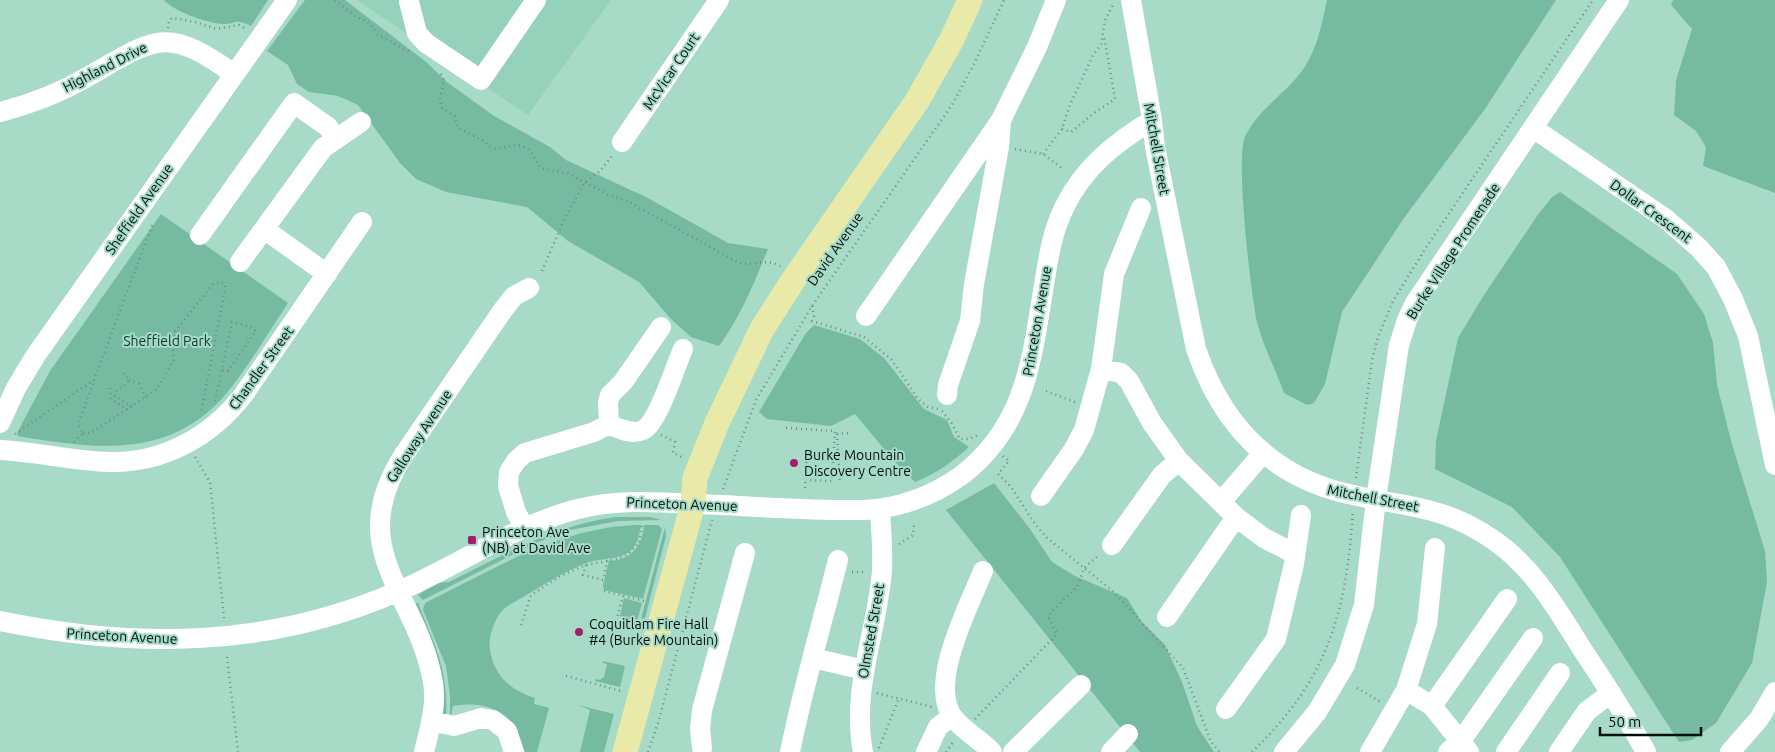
<svg xmlns="http://www.w3.org/2000/svg" width="1775" height="752" viewBox="0 0 1775 752" font-family="Ubuntu,sans-serif">
  <style>
    .built { fill: #95d1bb }
    .green { fill: #77baa2 }
    .lines { fill: none; stroke-linecap: round; stroke-linejoin: round }
    .path { stroke: #6a9082; stroke-width: 2.5; stroke-dasharray: 1 4; stroke-linecap: butt }
    .minor { stroke: #fff; stroke-width: 20 }
    .major { stroke: #e9eaaa; stroke-width: 25 }
    .poi-dot { fill: #a11e6d; stroke: #a7dac7; stroke-width: 2 }
    .labels { text-anchor: middle; stroke-width: 4; stroke-linejoin: round; paint-order: stroke }
    .street-label { font-size: 14px; fill: #00100a; stroke: #a7dac7 }
    .park-label { font-size: 14px; fill: #093629; stroke: #a7dac7 }
    .poi-label { font-size: 14px; fill: #00100a; stroke: #a7dac7; text-anchor: start }
  </style>
  <rect width="100%" height="100%" fill="#a7dac7"/>
  <!-- built -->
  <path class="built" d="M357 0H611L528 115Z"/>
  <!-- green -->
  <path class="green" d="M164 0H268L251 26C234 17 235 25 221 24 205 22 175 12 164 0Z
    M305 0H345L425 61 447 82 494 116 550 147 566 160 648 198 728 243 768 249C754 283 741 316 719 346L691 337 671 319 639 282 568 241 527 207 446 192 416 179 400 163 358 105 338 96 309 92 297 84 288 65 267 51Z
    M1327 0H1556L1485 109 1404 218 1342 312 1325 384 1314 403 1307 405 1284 393C1276 370 1263 346 1257 322 1251 294 1235 159 1245 137 1258 109 1287 93 1304 68 1317 49 1322 23 1327 0Z
    M1673 0H1775V193L1703 166 1706 147 1696 131 1674 115 1676 80 1692 29 1671 5Z
    M1560 192 1677 274 1704 314 1713 343 1717 385 1731 441 1765 551 1767 582 1752 663 1716 723 1692 740 1679 742 1560 557 1512 507 1435 469 1436 441 1458 338 1484 295 1537 216 1552 197Z
    M161 214 288 303C268 333 249 366 226 394 170 460 94 449 18 436L17 433 50 371Z
    M814 325 860 339 884 358 924 409 947 420 954 437 969 447C952 462 936 474 915 482L894 461 855 414 831 426 767 419 759 412 806 333Z
    M994 483 1030 529 1052 562 1075 576 1127 598 1141 621 1165 645 1182 682 1197 726 1214 752H1140L946 510Z
    M616 517H650L661 520 618 521 570 530 536 543 423 600 418 595 437 583 449 582C504 555 554 525 616 517Z
    M641 525C639 535 638 545 629 552 617 560 603 558 589 562 565 571 545 584 523 597 515 602 507 605 501 612 492 624 487 641 491 655 497 679 513 691 535 698L534 704 549 708 537 752H525C519 743 518 731 512 723 499 705 472 702 453 706L450 720V695L446 666 423 610 425 603C495 569 561 526 641 525Z
    M644 525H658L662 529 643 599 604 590 603 585 609 561C632 560 642 546 644 525Z
    M665 527 666 536 645 618 641 619Z
    M624 598 642 603 637 621 620 616Z
    M415 603H418C435 646 449 671 446 719L442 716Z
    M603 661 625 666 620 687 595 681 596 679 600 680 604 677 607 664 603 663Z
    M578 705 614 714 604 752H580L590 710Z"/>
  <g class="lines">
    <!-- path -->
    <path class="path" d="M335 0 355 16 368 22 378 35 410 52
      M168 28 169 20 173 18 195 22 216 29 239 25 247 29
      M441 74 444 80 440 99 442 108 455 116 458 128 482 140 492 148C505 151 519 138 531 152 536 157 536 164 542 169L567 173 607 194 629 202 739 263C754 266 767 258 780 266
      M1062 129 1071 132 1094 113 1115 99 1104 36
      M1015 149 1043 154 1063 169
      M1043 154 1062 129 1069 107 1093 55 1101 45 1105 20 1114 3
      M542 271 565 218 584 183 599 172 613 155
      M812 306 814 316 812 321 864 337 892 360 918 399 928 407 938 409
      M124 373 129 380 122 388 117 390 115 396 133 407
      M129 380 139 384 146 398
      M110 388 111 399 128 410
      M1046 391 1075 402
      M215 401 232 322 248 326 256 331 228 371 222 370
      M942 411 951 422 960 439H969L978 435
      M786 428 835 431 832 481 806 480
      M83 433H91L156 390 174 360 172 340 175 332 213 284 220 282 225 285V289L201 413
      M15 434 94 380 153 223
      M837 434 840 484
      M837 434 851 433
      M661 435 675 442 673 453 684 458
      M74 442 83 433 78 424 94 381
      M1003 456 1009 461 998 474 1011 487 1035 524 1047 538 1113 591 1183 668 1211 742 1220 752
      M195 457 210 482 224 618
      M1356 478 1372 360 1378 337 1393 301 1427 246 1593 0
      M805 488 807 453 834 455
      M723 489 756 400 812 306 952 105 975 62 1004 0
      M899 544 913 535 914 523
      M586 565 583 575 603 580 608 559
      M852 572H866
      M604 591 644 601
      M521 625 531 595 560 576 586 565 618 559 628 554 639 543 642 523
      M611 640 623 596
      M227 657 238 752
      M566 676 621 691
      M1357 688 1381 702
      M877 693 932 707
      M975 719 1057 634 1049 618 1050 613 1078 586 1084 568 1099 555
      M879 748 899 698
      M648 752 659 720 712 520
      M946 752 954 741
      M1252 752C1328 679 1346 614 1353 511"/>
    <!-- minor -->
    <path class="minor" d="M1131 0 1152 120 1155 147 1196 349C1222 425 1272 478 1353 495 1407 507 1444 506 1492 539 1534 567 1558 611 1584 652 1606 685 1627 718 1646 752
      M409 2 417 33 426 43 481 80 536 0
      M0 112C31 104 62 92 89 76 157 37 166 26 234 74
      M1533 128 1666 219 1699 248 1716 267 1733 299 1748 336 1775 465
      M622 142 719 0
      M200 235 294 103 328 127 336 139
      M240 262 264 229
      M327 274 264 229 323 148 361 122
      M866 316 1001 120 1037 47 1056 0
      M1101 369 1121 373 1129 381 1152 423 1179 461 1236 517 1264 538 1295 554
      M947 395 948 385 970 321 974 284 999 147 1001 122
      M0 423 16 388 36 355 287 0
      M609 424 608 403 610 395 623 382 661 327
      M0 450C37 452 73 461 110 462 164 463 212 436 244 394L362 222
      M1041 496 1074 449 1084 430 1101 369 1114 274 1141 208
      M1221 502 1263 453
      M525 529 516 512 508 486 509 472 516 461 525 453 594 432 609 424C619 429 632 435 643 430 658 423 675 367 683 349
      M1112 545 1162 475 1179 461
      M1435 548 1427 624 1406 690 1432 706 1469 752
      M983 571C969 606 929 681 952 716 963 731 980 739 992 752
      M1167 617 1236 517
      M0 621C137 649 269 648 399 591 457 566 517 524 578 509 617 499 658 502 698 504 753 506 808 511 864 510 899 508 933 496 962 475 1028 424 1032 355 1045 279 1049 254 1053 229 1065 206 1084 167 1115 143 1152 120
      M813 658 864 670
      M1432 706 1507 599
      M1226 709 1276 639 1294 564 1301 515
      M431 721 454 726 481 718 493 720 507 731 514 752
      M702 748 700 729 702 710 745 553
      M424 752C430 727 438 703 432 677 415 592 344 549 403 456L503 310 514 296 529 288
      M790 752C803 687 822 624 838 560
      M863 752C851 689 877 632 882 571 883 550 881 530 880 509
      M926 752 938 727 952 716
      M1013 752 1081 685
      M1111 752 1128 734
      M1284 752 1317 712 1345 665 1364 605 1376 499 1399 345 1407 320 1415 303 1619 0
      M1370 752 1406 690
      M1448 752 1460 742 1533 638
      M1506 752 1560 673
      M1559 752 1587 711 1611 693
      M1730 752 1759 719 1775 692"/>
    <!-- major -->
    <path class="major" d="M625 752 693 504 695 478 717 423 762 329 794 279 917 101 951 41 970 0"/>
  </g>
  <!-- markers -->
  <g class="poi-dot">
    <circle cx="794" cy="463" r="5"/>
    <rect x="467" y="535" width="10" height="10" rx="2.5"/>
    <circle cx="579" cy="632" r="5"/>
  </g>
  <g class="labels">
    <!-- street labels -->
    <g class="street-label">
      <text transform="translate(105 67) rotate(-27)" y="5">Highland Drive</text>
      <text transform="translate(671 71) rotate(-56)" y="5">McVicar Court</text>
      <text transform="translate(1157 149) rotate(80)" y="5">Mitchell Street</text>
      <text transform="translate(139 209) rotate(-55)" y="5">Sheffield Avenue</text>
      <text transform="translate(1651 211) rotate(36)" y="5">Dollar Crescent</text>
      <text transform="translate(835 249) rotate(-55)" y="5">David Avenue</text>
      <text transform="translate(1453 251) rotate(-57)" y="5">Burke Village Promenade</text>
      <text transform="translate(1037 321) rotate(-80)" y="5">Princeton Avenue</text>
      <text transform="translate(261 368) rotate(-54)" y="5">Chandler Street</text>
      <text transform="translate(419 436) rotate(-57)" y="5">Galloway Avenue</text>
      <text transform="translate(1373 498) rotate(11)" y="5">Mitchell Street</text>
      <text transform="translate(682 504) rotate(2)" y="5">Princeton Avenue</text>
      <text transform="translate(871 631) rotate(-80)" y="5">Olmsted Street</text>
      <text transform="translate(122 636) rotate(3)" y="5">Princeton Avenue</text>
    </g>
    <!-- park labels -->
    <g class="park-label">
      <text x="167" y="346">Sheffield Park</text>
    </g>
    <!-- poi labels -->
    <g class="poi-label">
      <text x="804" y="460">Burke Mountain<tspan x="804" dy="16">Discovery Centre</tspan></text>
      <text x="482" y="537">Princeton Ave<tspan x="482" dy="16">(NB) at David Ave</tspan></text>
      <text x="589" y="629">Coquitlam Fire Hall<tspan x="589" dy="16">#4 (Burke Mountain)</tspan></text>
    </g>
  </g>
  <!-- scale -->
  <path d="M1600 727v8h101v-8" fill="none" stroke="#00100a" stroke-width="2.5"/>
  <text x="1608" y="727" font-size="15" fill="#00100a" stroke="#a7dac7" stroke-width="4" paint-order="stroke">50 m</text>
</svg>
